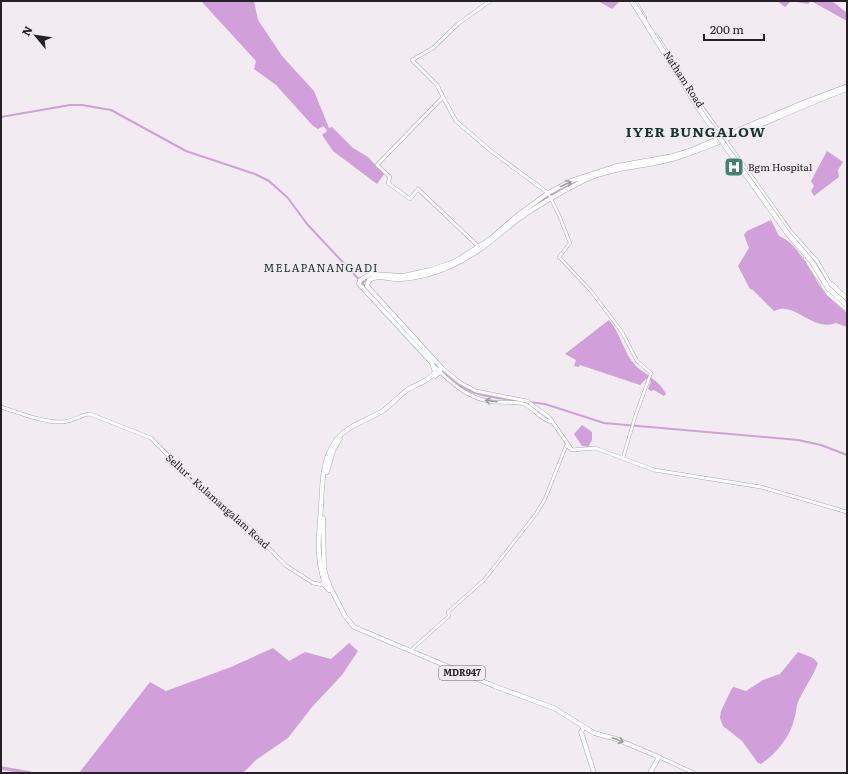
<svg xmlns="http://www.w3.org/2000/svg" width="848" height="774" viewBox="0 0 848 774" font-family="Literata,serif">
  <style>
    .water { fill: #d19fd9 }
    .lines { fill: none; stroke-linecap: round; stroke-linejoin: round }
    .canal { stroke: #d19fd9; stroke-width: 2 }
    .river { stroke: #d19fd9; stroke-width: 3.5 }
    .tertiary-casing { stroke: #aca7ad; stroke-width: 3.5 }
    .secondary-casing { stroke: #aca7ad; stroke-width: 4 }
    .primary-casing { stroke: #aca7ad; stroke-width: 5 }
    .trunk-casing { stroke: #aca7ad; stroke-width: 5.5 }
    .tertiary { stroke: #fff; stroke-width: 2.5 }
    .secondary { stroke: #fff; stroke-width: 3 }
    .primary { stroke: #fff; stroke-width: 4 }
    .trunk { stroke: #fff; stroke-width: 4.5 }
    .trunk-bridge-casing { stroke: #aca7ad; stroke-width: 5.5; stroke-linecap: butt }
    .trunk-bridge { stroke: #fff; stroke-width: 4.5 }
    .oneway { stroke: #9c9c9d }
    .labels { text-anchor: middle; stroke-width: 3; stroke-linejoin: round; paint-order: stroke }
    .shield { fill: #f2ecf2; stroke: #625f62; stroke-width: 1 }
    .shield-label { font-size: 9px; font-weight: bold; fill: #242225 }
    .street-label { font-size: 10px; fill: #242225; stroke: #f2ecf2 }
    .poi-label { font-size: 10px; fill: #242225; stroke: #f2ecf2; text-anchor: start }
    .neighbourhood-label { font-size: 11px; letter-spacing: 1px; fill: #16352e; stroke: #f2ecf2 }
    .district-label { font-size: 14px; font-weight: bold; letter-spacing: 1px; fill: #16352e; stroke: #f2ecf2 }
  </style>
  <rect width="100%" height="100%" fill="#f2ecf2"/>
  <!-- water -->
  <path class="water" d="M201 1H254L258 20 282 56 314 91 329 128 332 127 353 148 368 157 384 174 377 184 333 151 322 135 327 131 324 126 318 129 313 126 276 85 254 69 256 61Z
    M598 1H620L612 9Z
    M777 1H832L847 13V21L811 1 808 4 791 1 785 7Z
    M827 151 843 162 838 170 839 177 814 196 811 191 814 186 811 181Z
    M771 220 779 236C798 243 811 273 822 289 829 298 838 305 847 313V327L836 323C816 331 800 309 784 309 781 308 777 310 774 311L753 290 750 289 738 266 749 248 744 235 747 231Z
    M609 320C621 334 623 351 634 364 644 375 658 378 666 394L664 396 654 390 651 391 648 389 651 381 646 379 640 385 580 365 579 367 574 366 576 360 565 354Z
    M582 425 592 432V440L588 447 582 446 574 434Z
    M349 643 358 651 342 675 312 707 288 738 256 760 243 773H79L150 682 166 691 231 667 273 648 289 661 305 652 331 659Z
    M798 652 813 658 818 663C813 677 804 688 798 702 796 707 796 714 794 720 790 737 776 754 761 764L758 763 742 741 723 726 720 718 721 711 732 688 734 687 746 691 763 680 780 674Z"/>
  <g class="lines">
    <!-- canal -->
    <path class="canal" d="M1 117 70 105H82L111 110 186 151 255 174 269 181 288 198 307 224 367 288
      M530 209 552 194 582 179
      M362 283 374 275
      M441 370C464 394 481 396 512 400
      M529 402 545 404 604 423 798 440 821 445 847 455"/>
    <!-- river -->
    <path class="river" d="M1 768 30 773"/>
    <defs>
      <path id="tertiary" d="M548 193 559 215 570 243 559 257 591 291 622 332 637 361 651 373 635 417 623 458
        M411 650 449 616 448 612 484 580 536 514 545 499 566 446 571 449"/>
      <path id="secondary" d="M635 1 645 18
        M656 35 701 106 791 232 817 261 831 285
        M443 97 456 121 491 151 548 193
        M479 247 418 189 410 199 388 183 390 177 377 165 443 97 437 85 412 60 433 48 458 24 490 1
        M434 366C451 383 468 399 493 402 503 403 514 401 524 404 534 408 540 420 552 422
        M441 367 461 383 476 391 527 401 549 417 572 450 595 448 654 470 761 487 847 512
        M1 407C20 413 41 422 61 422 74 422 81 414 90 414L151 438 192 480 252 530 285 565 313 583 324 585
        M659 757 694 773"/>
      <path id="primary" d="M435 376 440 372 441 367 367 286 369 280C379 274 390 280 401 279 418 278 436 273 451 266 480 253 495 237 520 218 540 204 563 191 585 180 615 166 648 167 679 157 736 138 790 110 847 89
        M327 472 333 451 340 439
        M323 518 324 568 327 580
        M324 581C316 558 319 532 321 508 322 481 322 447 347 430 358 422 372 418 384 410 392 404 399 396 407 390 415 385 431 380 435 372L432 363 359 284 360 280 371 274 403 276 430 270 454 262 489 240 518 215 548 193 571 181 617 166 673 156 689 151 800 104 847 86
        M329 585 345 616 354 627 494 686 554 708 594 733 616 739 659 757 650 773
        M326 586 329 583 327 580 323 583 329 590
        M582 726 583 729 581 732 594 773"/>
      <path id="trunk" d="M806 258 829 294 847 309
        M831 284 847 299"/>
    </defs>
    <!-- tertiary casing -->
    <use href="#tertiary" class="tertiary-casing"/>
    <!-- secondary casing -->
    <use href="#secondary" class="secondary-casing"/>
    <!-- primary casing -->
    <use href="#primary" class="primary-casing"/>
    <!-- trunk casing -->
    <use href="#trunk" class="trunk-casing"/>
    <!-- tertiary -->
    <use href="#tertiary" class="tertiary"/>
    <!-- secondary -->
    <use href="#secondary" class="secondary"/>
    <!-- primary -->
    <use href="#primary" class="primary"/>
    <!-- trunk -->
    <use href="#trunk" class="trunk"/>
    <defs>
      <path id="trunk-bridge" d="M632 1 701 112 788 234 812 262 828 288 847 305"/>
    </defs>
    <!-- trunk-bridge casing -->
    <use href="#trunk-bridge" class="trunk-bridge-casing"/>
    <!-- trunk-bridge -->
    <use href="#trunk-bridge" class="trunk-bridge"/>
  </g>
  <!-- one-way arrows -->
  <defs><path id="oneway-shaft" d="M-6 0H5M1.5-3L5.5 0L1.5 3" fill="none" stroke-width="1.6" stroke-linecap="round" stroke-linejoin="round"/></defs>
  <g class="oneway">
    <use href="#oneway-shaft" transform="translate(566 184) rotate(-24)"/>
    <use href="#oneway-shaft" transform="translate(491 401) rotate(-173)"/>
    <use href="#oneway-shaft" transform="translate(618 740) rotate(21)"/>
  </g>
  <!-- icons -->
  <defs>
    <symbol id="hospital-square" viewBox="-11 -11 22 22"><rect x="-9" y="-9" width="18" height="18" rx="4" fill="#408272" stroke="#f2ecf2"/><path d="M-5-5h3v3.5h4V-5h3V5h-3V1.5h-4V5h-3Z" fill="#fff"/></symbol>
  </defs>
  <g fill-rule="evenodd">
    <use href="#hospital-square" x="723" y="156" width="22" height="22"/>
  </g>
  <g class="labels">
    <!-- shield labels -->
    <rect class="shield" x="439" y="666" width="46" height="14" rx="3"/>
    <g class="shield-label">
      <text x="462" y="676">MDR947</text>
    </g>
    <!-- street labels -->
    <g class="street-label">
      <text transform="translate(684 79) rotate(57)" y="4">Natham Road</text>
      <text transform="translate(218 501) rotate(42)" y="4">Sellur - Kulamangalam Road</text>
    </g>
    <!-- poi labels -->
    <g class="poi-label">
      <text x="748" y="171">Bgm Hospital</text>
    </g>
    <!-- neighbourhood labels -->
    <g class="neighbourhood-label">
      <text x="321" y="272">MELAPANANGADI</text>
    </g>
    <!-- district labels -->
    <g class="district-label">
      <text x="696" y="137">IYER BUNGALOW</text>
    </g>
  </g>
  <!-- border -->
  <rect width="848" height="774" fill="none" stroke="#242225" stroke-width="4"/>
  <!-- north arrow -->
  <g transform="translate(36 36) rotate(299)" stroke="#f2ecf2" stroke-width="3" paint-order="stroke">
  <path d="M0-3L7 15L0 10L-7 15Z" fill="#242225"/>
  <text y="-6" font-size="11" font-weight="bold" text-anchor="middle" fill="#242225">N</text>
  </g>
  <!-- scale -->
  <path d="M704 34v6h60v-6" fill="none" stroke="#242225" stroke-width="2"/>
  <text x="710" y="34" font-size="12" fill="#242225" stroke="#f2ecf2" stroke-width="3" paint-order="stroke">200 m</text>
</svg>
